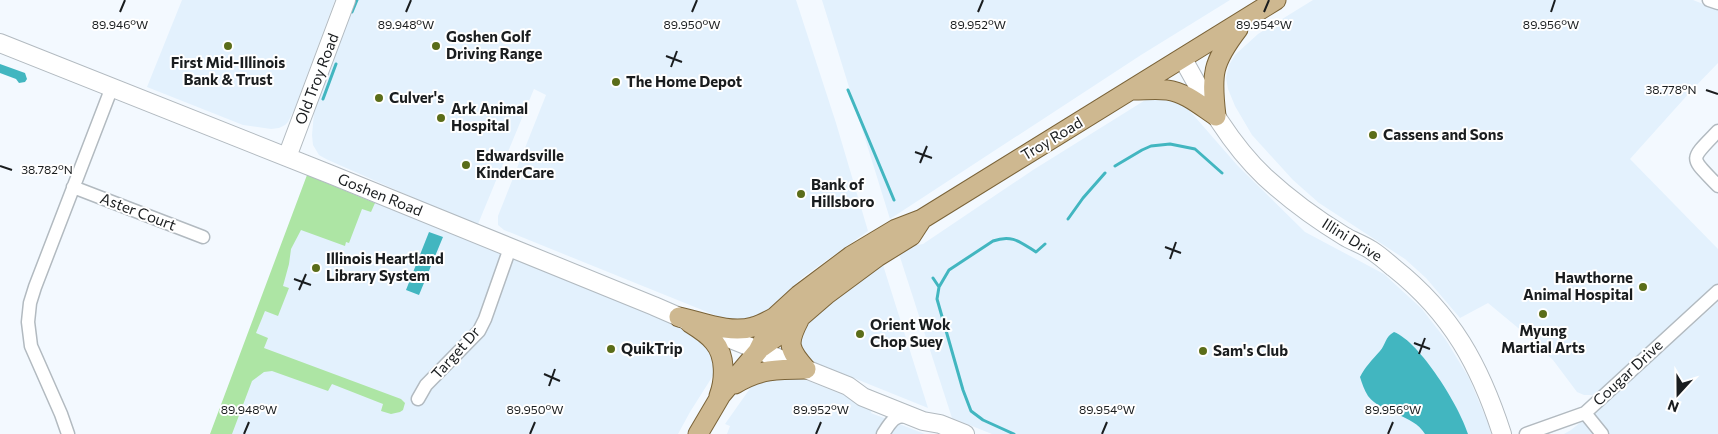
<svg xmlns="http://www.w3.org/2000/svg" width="1718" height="434" viewBox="0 0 1718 434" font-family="Commissioner,sans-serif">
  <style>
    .built { fill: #e3f1fd }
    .green { fill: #ade5a4 }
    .water { fill: #42b6c0 }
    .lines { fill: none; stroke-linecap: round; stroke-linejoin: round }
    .stream { stroke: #42b6c0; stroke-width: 3 }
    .street-casing { stroke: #b2bac0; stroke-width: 15 }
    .secondary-casing { stroke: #b2bac0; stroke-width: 20 }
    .primary-casing { stroke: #7a6338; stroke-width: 21 }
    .street { stroke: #fff; stroke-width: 12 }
    .secondary { stroke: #fff; stroke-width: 18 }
    .primary { stroke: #ceb890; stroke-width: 19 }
    .ticks { fill: none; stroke: #1a1d1f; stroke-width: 2 }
    .poi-dot { fill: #5b6d19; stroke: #fff; stroke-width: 2 }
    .labels { text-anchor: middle; stroke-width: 4; stroke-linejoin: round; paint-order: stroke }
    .poi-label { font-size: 15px; font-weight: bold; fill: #1a1d1f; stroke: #fff; text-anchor: start }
    .street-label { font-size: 15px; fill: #1a1d1f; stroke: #fff }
    .ticks-label { font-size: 12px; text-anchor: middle; fill: #1a1d1f; stroke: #fff; stroke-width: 4; stroke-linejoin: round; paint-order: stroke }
  </style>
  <rect width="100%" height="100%" fill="#f3f9ff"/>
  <!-- built -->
  <path class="built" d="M182 0H335L294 110 288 122 285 125 279 128 271 129 243 125 147 87Z
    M354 0H796L836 123 868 231 803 277 762 315 751 320 732 322 504 230 498 225V216L546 95 534 89 478 224 475 225 326 159 319 155 313 145 312 135 314 113 318 99Z
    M822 0H1230L1141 55 890 219Z
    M1313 0H1693L1718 10V63L1691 91 1630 159 1718 249V284L1598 393 1592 395H1584L1577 392 1553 360 1529 337 1488 303 1460 318 1426 278 1405 259 1319 203 1293 180 1252 135 1235 106 1228 89 1226 78 1229 65 1235 55 1258 34Z
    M1155 94 1182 102 1237 165 1305 232 1384 274 1422 309 1446 340 1469 378 1488 423 1491 434H992L952 418 899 254 912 246 923 244 1033 170Z
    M313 174 699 335 714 356V374L690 412 678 434H213Z
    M883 265 928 408 809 360 802 354 798 337 799 331 826 305 856 282Z
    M1718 302V434H1564L1571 430 1613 396Z
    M796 376 873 407 871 413 925 434H727L730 426 725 424 756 380Z"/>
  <!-- green -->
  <path class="green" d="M307 175 375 203 371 212 362 209 349 243 346 242 345 246 301 230 291 249 289 264 283 286 289 288 278 316 265 311 256 333 268 338 264 348 401 399 405 403 403 410 400 412 391 414 381 411 383 404 332 384 328 391 272 371 264 372 252 381 232 434H210Z"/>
  <!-- water -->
  <path class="water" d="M0 64 25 73 27 79 25 82 19 83 16 79 0 73Z
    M429 232 443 237 419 295 406 290Z
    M1394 332C1420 342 1460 407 1468 434H1425C1413 414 1382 414 1368 396 1364 390 1362 383 1360 377 1365 367 1372 360 1380 351 1386 344 1385 337 1394 332Z"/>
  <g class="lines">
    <!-- stream -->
    <path class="stream" d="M352 12 357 0
      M848 90 894 200
      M323 99 336 64
      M1115 166 1142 150 1151 146 1170 144 1195 149 1222 173
      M1068 219 1083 198 1105 173
      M933 278 939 287 937 299 963 390 971 411 983 420 1014 434
      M939 287 949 270 993 241C1012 234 1020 242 1036 252L1045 244"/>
    <defs>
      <path id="street" d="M1709 0 1718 3
        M1718 131C1688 162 1690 156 1718 186
        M73 187 203 237
        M418 399 426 385 479 331 485 319 510 248
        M1585 413 1602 434
        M68 434 61 414 31 346 28 322 30 303 35 287 112 87
        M883 434C890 423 895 413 909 417
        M1526 434 1585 413 1718 291"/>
      <path id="secondary" d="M0 43 332 175 654 306 723 336 848 386 863 397 923 421 940 424 965 434
        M1183 59C1206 101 1230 144 1265 177 1289 199 1316 219 1344 236 1352 241 1362 244 1371 250 1379 255 1387 262 1394 268 1452 314 1480 366 1502 434
        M287 157 346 0"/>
      <path id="primary" d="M1134 90C1145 90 1156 89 1167 90 1185 92 1201 106 1216 116
        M1216 116C1211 74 1212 63 1238 29
        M679 317C702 322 730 334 753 327 761 325 768 321 775 317
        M799 320C787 343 788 349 806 369
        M690 323C698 328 708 334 714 342 726 356 725 380 719 396
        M762 347 783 332 827 294 877 257 911 236 922 219
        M735 384C759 369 778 369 806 369
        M698 434 721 395 758 351 775 317 799 295 851 256 896 229 922 219 1276 0"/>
    </defs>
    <!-- street casing -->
    <use href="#street" class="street-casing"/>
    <!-- secondary casing -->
    <use href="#secondary" class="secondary-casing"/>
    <!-- primary casing -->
    <use href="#primary" class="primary-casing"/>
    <!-- street -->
    <use href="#street" class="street"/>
    <!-- secondary -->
    <use href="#secondary" class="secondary"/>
    <!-- primary -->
    <use href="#primary" class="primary"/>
  </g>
  <!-- ticks -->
  <path class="ticks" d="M120 12 125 0M406 12 411 0M692 12 697 0M978 12 983 0M1264 12 1269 0M1551 12 1555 0M666 56 682 62M671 67 677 51M1706 90 1718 94M915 152 932 158M920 163 927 146M0 166 12 170M1165 247 1181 253M1170 259 1176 242M294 279 311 285M299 290 306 274M1414 343 1430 349M1419 354 1425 338M544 374 560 381M549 386 555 369M244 434 249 422M530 434 535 422M816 434 821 422M1102 434 1107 422M1388 434 1393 422"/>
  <!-- markers -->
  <g class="poi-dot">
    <circle cx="228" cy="46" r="5"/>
    <circle cx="436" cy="46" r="5"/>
    <circle cx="616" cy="82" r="5"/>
    <circle cx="379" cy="98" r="5"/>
    <circle cx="441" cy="118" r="5"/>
    <circle cx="1373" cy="135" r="5"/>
    <circle cx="466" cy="165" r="5"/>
    <circle cx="801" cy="194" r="5"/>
    <circle cx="316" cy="268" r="5"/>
    <circle cx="1643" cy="287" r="5"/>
    <circle cx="1543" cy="314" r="5"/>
    <circle cx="860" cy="334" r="5"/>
    <circle cx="611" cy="349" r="5"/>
    <circle cx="1203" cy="351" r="5"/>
  </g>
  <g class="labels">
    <!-- poi labels -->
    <g class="poi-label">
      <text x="446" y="42">Goshen Golf<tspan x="446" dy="17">Driving Range</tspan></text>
      <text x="228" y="68" text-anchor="middle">First Mid-Illinois<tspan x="228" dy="17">Bank &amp; Trust</tspan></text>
      <text x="626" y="87">The Home Depot</text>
      <text x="389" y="103">Culver's</text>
      <text x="451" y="114">Ark Animal<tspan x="451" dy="17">Hospital</tspan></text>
      <text x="1383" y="140">Cassens and Sons</text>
      <text x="476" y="161">Edwardsville<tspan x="476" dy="17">KinderCare</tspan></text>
      <text x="811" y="190">Bank of<tspan x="811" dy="17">Hillsboro</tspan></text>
      <text x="326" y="264">Illinois Heartland<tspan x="326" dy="17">Library System</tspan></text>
      <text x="1633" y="283" text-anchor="end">Hawthorne<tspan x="1633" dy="17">Animal Hospital</tspan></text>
      <text x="870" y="330">Orient Wok<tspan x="870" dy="17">Chop Suey</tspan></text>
      <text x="1543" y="336" text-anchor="middle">Myung<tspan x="1543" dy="17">Martial Arts</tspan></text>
      <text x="621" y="354">QuikTrip</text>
      <text x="1213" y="356">Sam's Club</text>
    </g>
    <!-- street labels -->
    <g class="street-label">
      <text transform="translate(317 79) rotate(-69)" y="5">Old Troy Road</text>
      <text transform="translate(1052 139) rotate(-31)" y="5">Troy Road</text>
      <text transform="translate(380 195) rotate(22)" y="5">Goshen Road</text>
      <text transform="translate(138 212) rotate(21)" y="5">Aster Court</text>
      <text transform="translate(1352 240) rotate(32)" y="5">Illini Drive</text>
      <text transform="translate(456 353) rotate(-48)" y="5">Target Dr</text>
      <text transform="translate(1628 373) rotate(-43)" y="5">Cougar Drive</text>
    </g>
  </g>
  <g class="ticks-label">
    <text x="406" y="29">89.948°W</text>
    <text x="978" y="29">89.952°W</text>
    <text x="1264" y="29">89.954°W</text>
    <text x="1551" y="29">89.956°W</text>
    <text x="120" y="29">89.946°W</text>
    <text x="692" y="29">89.950°W</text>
    <text x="1671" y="94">38.778°N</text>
    <text x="47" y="174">38.782°N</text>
    <text x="249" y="414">89.948°W</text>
    <text x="535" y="414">89.950°W</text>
    <text x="821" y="414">89.952°W</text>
    <text x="1107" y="414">89.954°W</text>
    <text x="1393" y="414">89.956°W</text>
  </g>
  <!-- north arrow -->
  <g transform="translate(1678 394) rotate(201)" stroke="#ffffff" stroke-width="4" paint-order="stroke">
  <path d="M0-4L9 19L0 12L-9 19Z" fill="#1a1d1f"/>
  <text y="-8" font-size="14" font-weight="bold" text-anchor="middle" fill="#1a1d1f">N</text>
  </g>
</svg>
